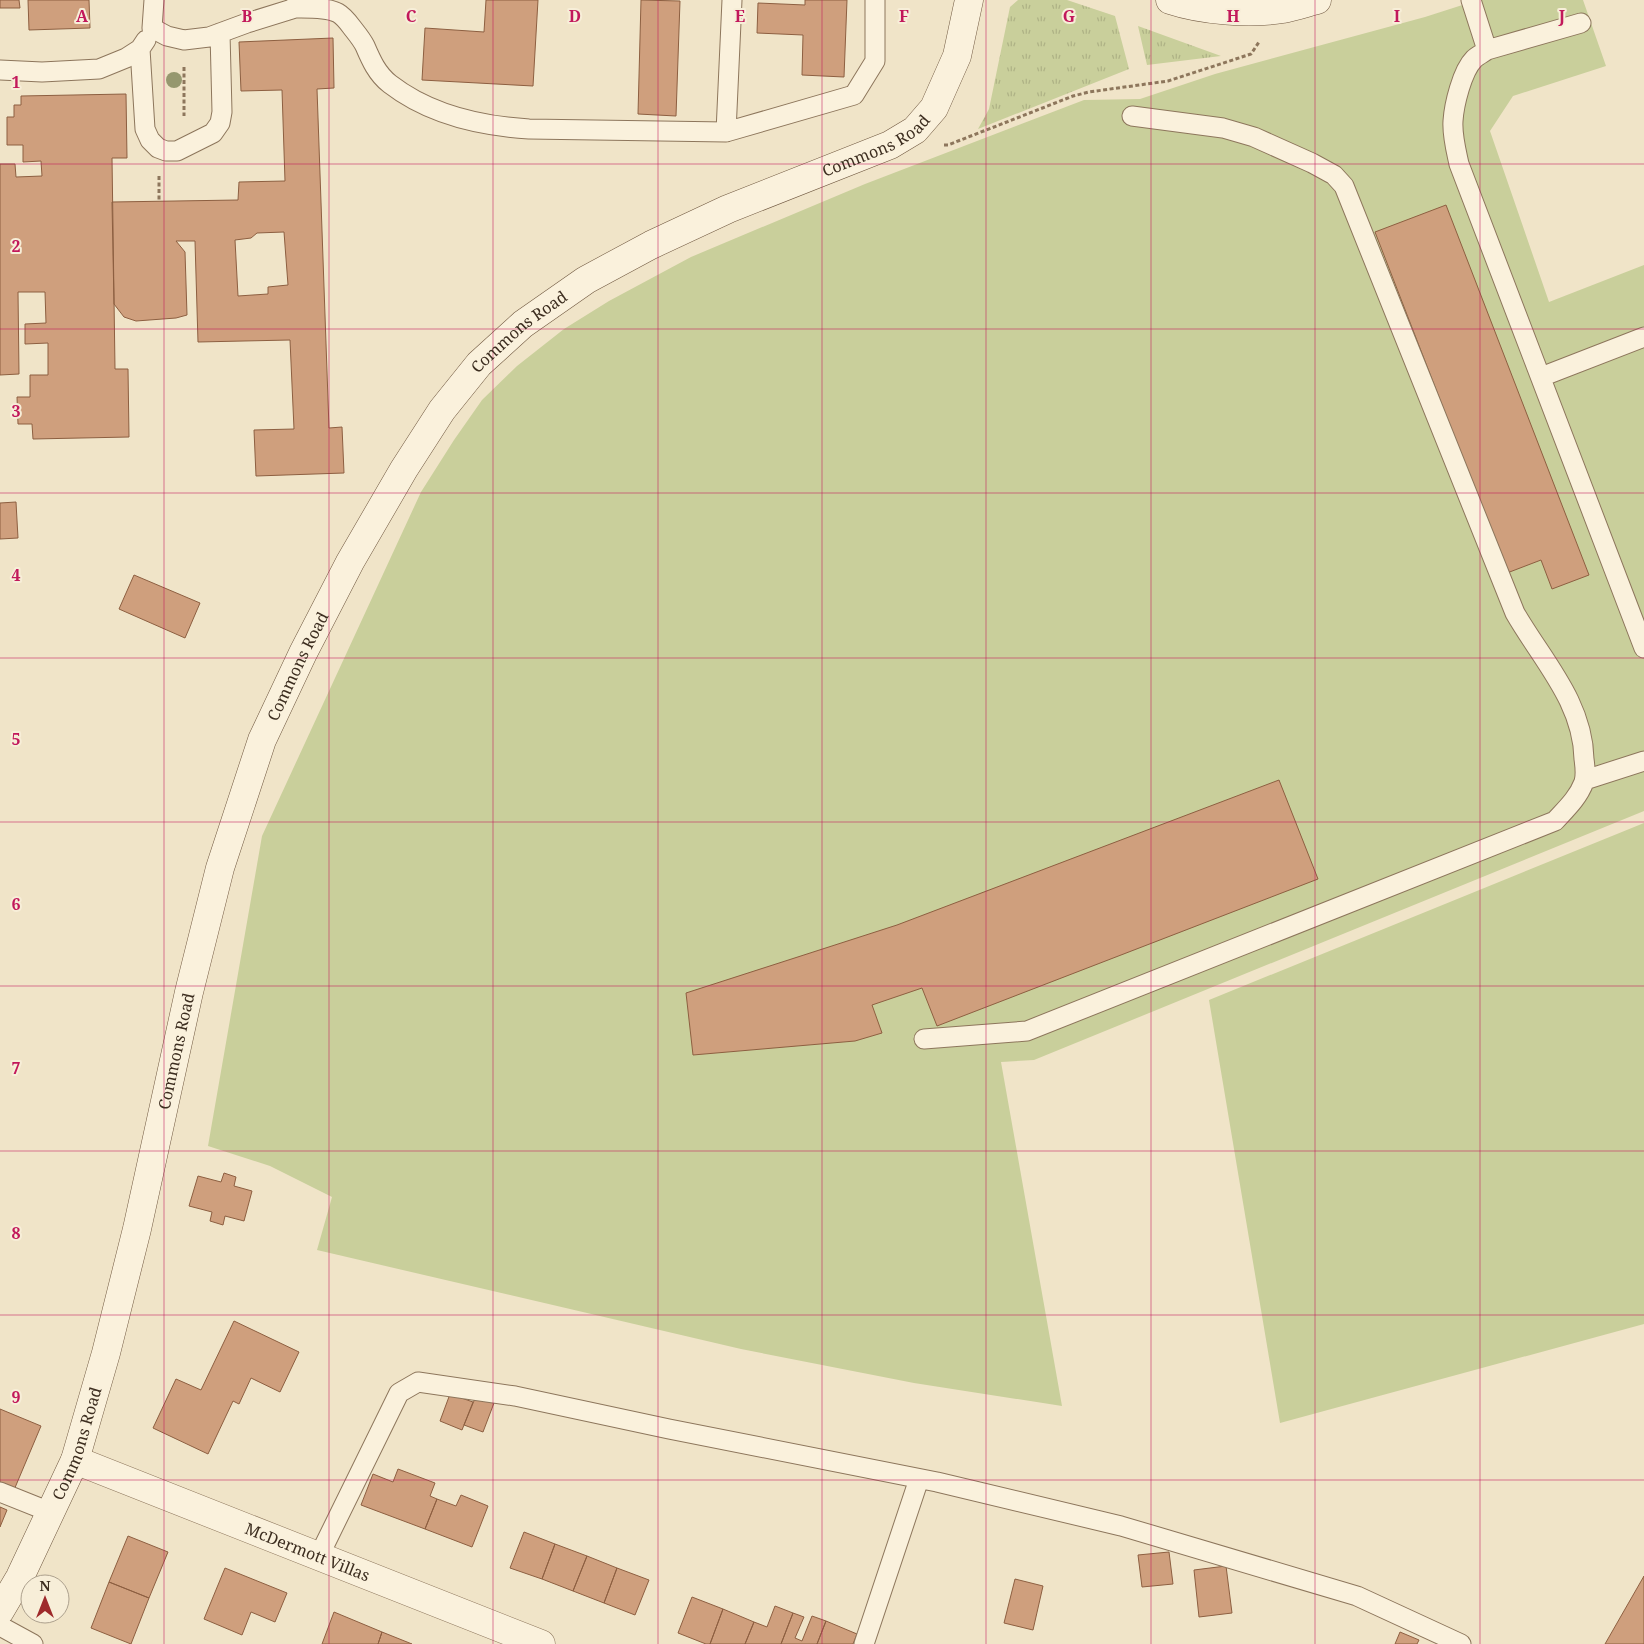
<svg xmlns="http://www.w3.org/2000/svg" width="1644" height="1644" viewBox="0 0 1644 1644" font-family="'Noto Serif',serif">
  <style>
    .grass { fill: url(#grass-tufts) }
    .park { fill: #c9cf9b }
    .building { fill: #cf9f7d; stroke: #8d5f41; fill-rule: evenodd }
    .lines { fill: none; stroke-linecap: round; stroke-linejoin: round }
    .lane-casing { stroke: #8d765c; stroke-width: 21 }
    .street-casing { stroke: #8d765c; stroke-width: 29 }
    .secondary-casing { stroke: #6f573f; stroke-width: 29 }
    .path { stroke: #8d765c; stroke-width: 3; stroke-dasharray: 4 2.5; stroke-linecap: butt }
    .lane { stroke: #faf1dc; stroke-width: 19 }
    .street { stroke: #faf1dc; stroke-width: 28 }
    .secondary { stroke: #faf1dc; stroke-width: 28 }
    .tree { fill: #96986f }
    .grid { fill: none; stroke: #c2185b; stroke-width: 1; stroke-opacity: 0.55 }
    .labels { text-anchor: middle; stroke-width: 4; stroke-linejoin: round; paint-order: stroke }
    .street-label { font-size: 16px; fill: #3d2e20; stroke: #f7eed8 }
    .grid-label { font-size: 16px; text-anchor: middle; font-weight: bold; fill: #c2185b; stroke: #f7eed8; stroke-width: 4; stroke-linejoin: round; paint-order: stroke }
  </style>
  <defs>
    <pattern id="grass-tufts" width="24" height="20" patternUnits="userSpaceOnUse" patternTransform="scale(1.25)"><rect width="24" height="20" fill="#c9cf9b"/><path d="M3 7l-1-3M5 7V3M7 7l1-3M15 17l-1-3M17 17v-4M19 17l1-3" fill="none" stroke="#aeb285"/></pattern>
  </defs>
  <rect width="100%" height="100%" fill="#f0e4c8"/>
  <!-- grass -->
  <path class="grass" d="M1018 0H1067L1115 16 1129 69 978 129 989 109 1010 7Z
    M1138 26 1221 56 1147 65Z"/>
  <!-- park -->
  <path class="park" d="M1478 0H1583L1606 66 1513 96 1490 131 1549 302 1644 265V811L1034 1060 1001 1062 1062 1406 914 1383 741 1349 317 1250 332 1197 270 1166 208 1146 262 836 421 492 454 440 482 400 517 366 564 329 609 301 691 257 865 184 1084 100 1140 99 1215 74 1425 17Z
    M1644 823V1324L1280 1423 1209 1000Z"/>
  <!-- building -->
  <path class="building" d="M0 0H19L20 8H0Z
    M28 0H89L90 28 29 30Z
    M486 0H538L533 86 422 80 425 28 484 32Z
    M641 0 680 1 676 116 638 114Z
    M805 0H847L844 77 802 75 803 35 757 33 758 3 805 5Z
    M333 38 334 88 317 89 329 428 342 427 344 473 256 476 254 430 294 429 290 340 198 342 195 241H176L185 252 187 315 176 318 136 321 124 317 114 304 112 202 238 200 239 182 285 181 282 90 241 91 239 42ZM284 232 288 285 268 287V294L238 296 235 240 251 238 257 233Z
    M126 94 127 158H112L115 369H128L129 437 33 439 32 424H18L17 397H30V375H48V343L25 344V324L46 323 45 292H18L19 374 0 375V164H15L16 177 42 176 41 161 23 162V145H7V117H14V105H21V96Z
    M1446 205 1589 575 1552 589 1541 560 1507 573 1375 232Z
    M16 502 18 538 0 539V503Z
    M134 575 200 603 185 638 119 609Z
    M1279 780 1318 879 937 1026 922 988 872 1005 882 1033 855 1041 693 1055 686 993 897 925Z
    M224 1173 236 1177 234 1186 252 1191 244 1221 225 1216 223 1225 210 1221 212 1212 189 1206 198 1176 221 1182Z
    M234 1321 299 1352 280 1392 251 1378 239 1404 233 1401 208 1454 153 1428 176 1379 201 1390Z
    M450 1394 473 1402 462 1430 440 1421Z
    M476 1396 494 1403 483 1432 464 1425Z
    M0 1409 41 1426 14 1490 0 1485Z
    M398 1469 435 1483 430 1496 437 1499 425 1529 361 1505 373 1474 393 1482Z
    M461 1495 488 1506 472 1547 425 1529 437 1499 456 1506Z
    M0 1507 7 1510 0 1527Z
    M524 1532 555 1544 542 1579 510 1568Z
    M128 1536 168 1552 149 1598 109 1582Z
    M555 1544 587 1556 573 1591 542 1579Z
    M1169 1552 1173 1584 1142 1587 1138 1555Z
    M587 1556 617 1568 604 1603 573 1591Z
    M1226 1566 1232 1613 1199 1617 1194 1570Z
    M225 1568 287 1593 275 1622 251 1612 242 1635 204 1619Z
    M617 1568 649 1580 635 1615 604 1603Z
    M1644 1576V1644H1605Z
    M1015 1579 1043 1586 1033 1630 1004 1623Z
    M109 1582 149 1598 131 1644 91 1628Z
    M692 1597 723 1609 710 1644H706L678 1633Z
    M775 1606 793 1613 781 1644H745L754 1622 767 1627Z
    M723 1609 754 1622 745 1644H710Z
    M334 1612 382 1632 378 1644H322Z
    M793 1613 804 1617 795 1638 802 1641 812 1616 826 1621 817 1644H781Z
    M826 1621 857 1634 853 1644H817Z
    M382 1632 412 1644H378Z
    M1400 1632 1419 1640 1417 1644H1395Z"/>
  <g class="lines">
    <defs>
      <path id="lane" d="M154 0 152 28 167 36 184 40 209 37 247 23 305 5
        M1471 0 1487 50
        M293 8C306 8 327 7 338 13 345 17 350 25 354 30 358 35 362 40 365 46 371 60 377 74 390 84 430 115 480 126 529 129L726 132 732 0
        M1581 23 1487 50C1483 53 1477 56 1474 59 1462 71 1454 105 1453 121 1452 135 1456 150 1459 164L1644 648
        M140 49 145 129 150 140 158 148 166 151H177L213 133 220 123 222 112 220 33
        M0 70 42 72 99 69 126 58 140 49 146 40
        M726 132 854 95 875 61V0
        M1541 377 1644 337
        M1585 780 1644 761
        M924 1039 1027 1031 1555 821C1566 809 1578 798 1584 782 1586 775 1585 766 1584 759 1583 702 1542 660 1515 613L1344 186 1334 175 1312 163 1254 137 1223 128 1132 116
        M0 1492 50 1512
        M319 1556 399 1393 418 1382 515 1396 669 1429 937 1482 1121 1526 1357 1596 1461 1644
        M0 1626 33 1644
        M864 1644 919 1479"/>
      <g id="street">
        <path id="s1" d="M75 1460 541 1644"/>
      </g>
      <g id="secondary">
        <path d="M1170 0C1203 11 1249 14 1283 9 1294 7 1306 3 1317 0"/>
        <path id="s2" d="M0 1611 20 1577 75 1460 106 1353 137 1229 189 992 220 868 262 740 303 653 350 562 404 469 442 410 479 364 523 324 586 280 651 245 728 209 890 145 915 130 934 108 957 56 969 0"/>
      </g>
    </defs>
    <!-- lane casing -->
    <use href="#lane" class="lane-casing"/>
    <!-- street casing -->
    <use href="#street" class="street-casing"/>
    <!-- secondary casing -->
    <use href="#secondary" class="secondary-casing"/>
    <!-- path -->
    <path class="path" d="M184 67V116
      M944 145H948L1073 96 1089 92 1168 81 1251 54 1259 42
      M159 176V201"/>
    <!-- lane -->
    <use href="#lane" class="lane"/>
    <!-- street -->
    <use href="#street" class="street"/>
    <!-- secondary -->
    <use href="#secondary" class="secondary"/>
  </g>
  <!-- trees -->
  <circle class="tree" cx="174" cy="80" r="8"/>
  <!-- grid -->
  <path class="grid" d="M164 0V1644M329 0V1644M493 0V1644M658 0V1644M822 0V1644M986 0V1644M1151 0V1644M1315 0V1644M1480 0V1644M0 164H1644M0 329H1644M0 493H1644M0 658H1644M0 822H1644M0 986H1644M0 1151H1644M0 1315H1644M0 1480H1644"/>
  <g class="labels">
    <!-- street labels -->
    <g class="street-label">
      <text dy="6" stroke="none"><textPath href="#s2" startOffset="1805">Commons Road</textPath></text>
      <text dy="6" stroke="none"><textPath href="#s2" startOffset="1400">Commons Road</textPath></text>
      <text dy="6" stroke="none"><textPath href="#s2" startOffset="995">Commons Road</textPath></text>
      <text dy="6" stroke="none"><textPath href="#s2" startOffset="590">Commons Road</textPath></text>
      <text dy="6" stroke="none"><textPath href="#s2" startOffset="185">Commons Road</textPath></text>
      <text dy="6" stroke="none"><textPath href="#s1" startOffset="250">McDermott Villas</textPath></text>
    </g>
  </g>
  <g class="grid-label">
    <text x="82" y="22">A</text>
    <text x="247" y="22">B</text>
    <text x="411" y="22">C</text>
    <text x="575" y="22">D</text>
    <text x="740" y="22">E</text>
    <text x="904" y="22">F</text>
    <text x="1069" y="22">G</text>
    <text x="1233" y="22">H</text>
    <text x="1397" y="22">I</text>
    <text x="1562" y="22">J</text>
    <text x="16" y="88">1</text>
    <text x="16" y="252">2</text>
    <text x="16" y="417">3</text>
    <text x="16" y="581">4</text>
    <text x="16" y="745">5</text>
    <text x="16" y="910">6</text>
    <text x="16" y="1074">7</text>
    <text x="16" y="1239">8</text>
    <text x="16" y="1403">9</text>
  </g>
  <!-- north arrow -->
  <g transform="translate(45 1599)"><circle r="24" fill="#f7eed8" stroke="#ada18e"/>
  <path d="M0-4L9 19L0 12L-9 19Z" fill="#9e2a2b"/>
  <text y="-8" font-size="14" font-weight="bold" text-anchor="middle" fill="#3d2e20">N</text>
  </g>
</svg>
